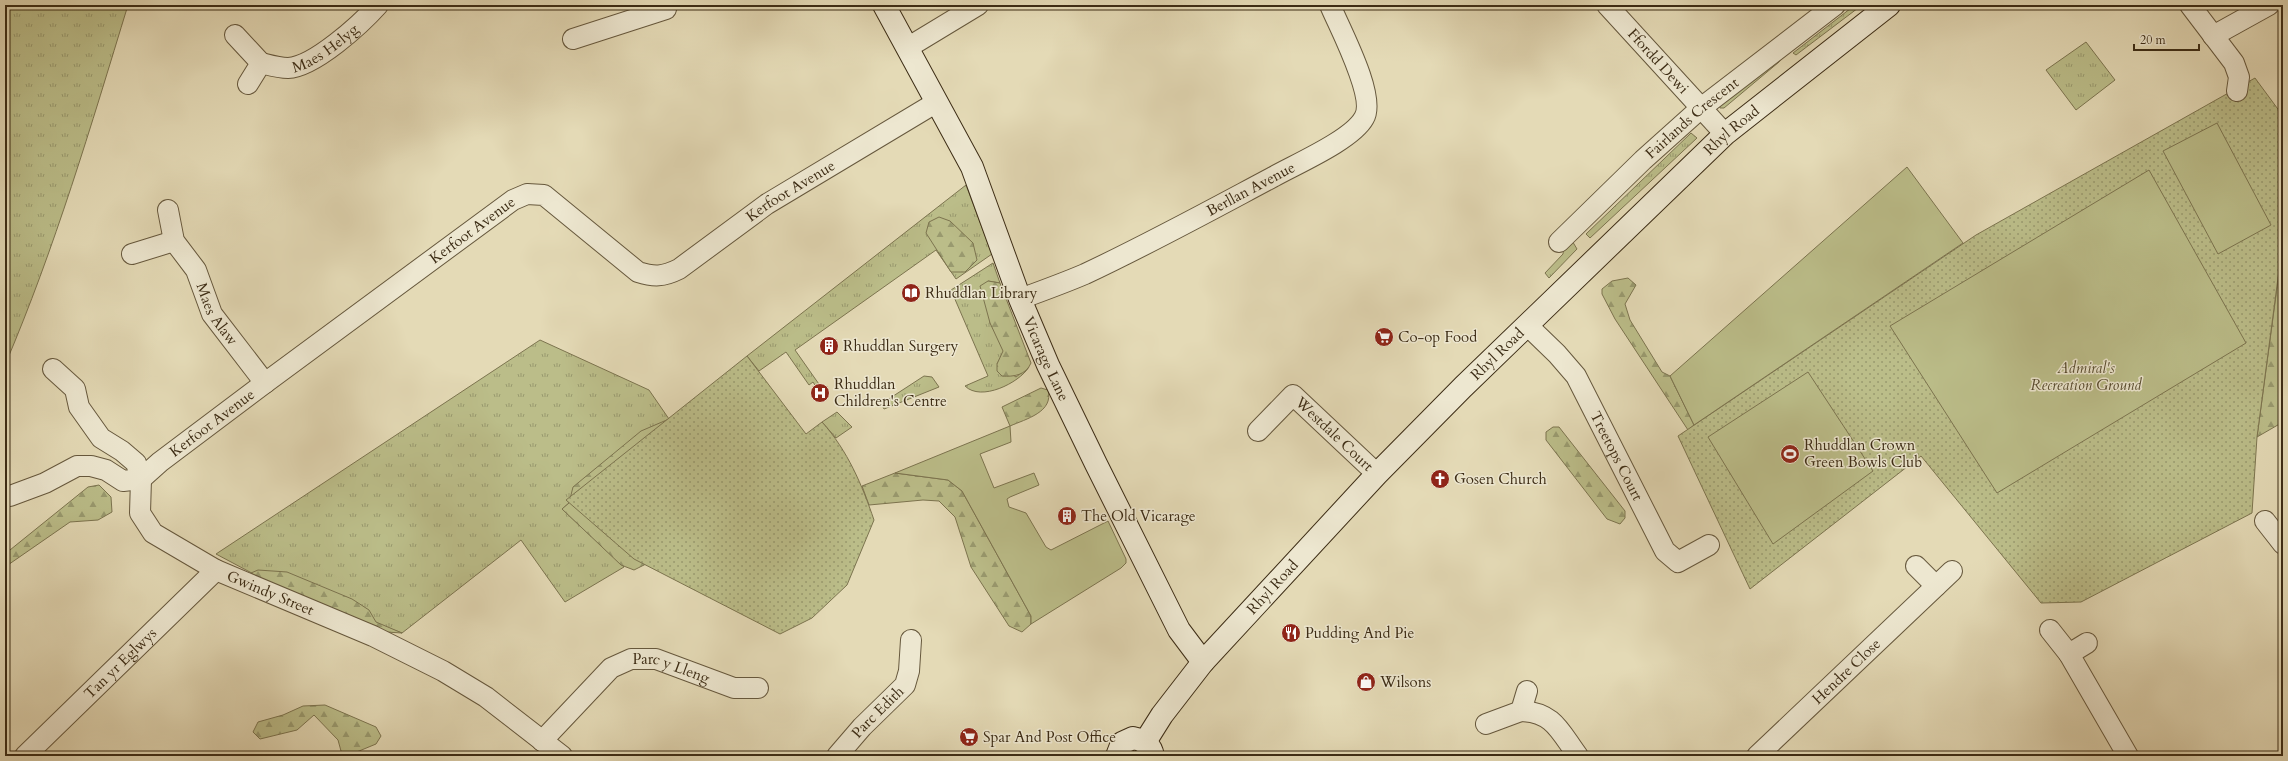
<svg xmlns="http://www.w3.org/2000/svg" width="2288" height="761" viewBox="0 0 2288 761" font-family="Cardo,serif">
  <style>
    .grass { fill: url(#grass-tufts); stroke: #7c744f }
    .forest { fill: url(#forest-firs); stroke: #7c744f }
    .park { fill: url(#park-dots); stroke: #7c744f }
    .garden { fill: #bbbd89; stroke: #7c744f }
    .lines { fill: none; stroke-linecap: round; stroke-linejoin: round }
    .street-casing { stroke: #66583d; stroke-width: 22 }
    .secondary-casing { stroke: #3c2c15; stroke-width: 24 }
    .street { stroke: #ede7d0; stroke-width: 20 }
    .secondary { stroke: #ede7d0; stroke-width: 22 }
    .labels { text-anchor: middle; stroke-width: 3; stroke-linejoin: round; paint-order: stroke }
    .street-label { font-size: 15px; fill: #3c2c15; stroke: #ede7d0 }
    .poi-label { font-size: 15px; fill: #3c2c15; stroke: #ede7d0; text-anchor: start }
    .park-label { font-size: 15px; font-style: italic; fill: #55492c; stroke: #ede7d0 }
  </style>
  <defs>
    <pattern id="grass-tufts" width="24" height="20" patternUnits="userSpaceOnUse"><rect width="24" height="20" fill="#bbbd89"/><path d="M3 7l-1-3M5 7V3M7 7l1-3M15 17l-1-3M17 17v-4M19 17l1-3" fill="none" stroke="#999a6f"/></pattern>
    <pattern id="forest-firs" width="22" height="20" patternUnits="userSpaceOnUse"><rect width="22" height="20" fill="#bbbd89"/><path d="M5 1l3.5 6h-7zM16 11l3.5 6h-7z" fill="#999a6f"/></pattern>
    <pattern id="park-dots" width="8" height="8" patternUnits="userSpaceOnUse"><rect width="8" height="8" fill="#bbbd89"/><path d="M2 2h.1M6 6h.1" fill="none" stroke="#999a6f" stroke-width="1.8" stroke-linecap="round"/></pattern>
  </defs>
  <rect width="100%" height="100%" fill="#e4dab6"/>
  <filter id="stains"><feTurbulence type="fractalNoise" baseFrequency=".005" numOctaves="4"/><feColorMatrix values="0 0 0 0 .2 0 0 0 0 .09 0 0 0 0 .02 0 0 0 .5 -.17"/></filter>
  <radialGradient id="worn" r=".72"><stop offset=".6" stop-color="#630" stop-opacity="0"/><stop offset="1" stop-color="#630" stop-opacity=".3"/></radialGradient>
  <!-- grass -->
  <path class="grass" d="M5 5H128C91 126 55 248 5 365Z
    M1855 5H1862L1796 55 1793 53Z
    M2086 42 2115 80 2076 110 2046 70Z
    M1789 46 1779 62 1724 108H1720L1719 103Z
    M1691 133 1697 138 1590 238 1586 234Z
    M966 185 992 254 956 279 936 250 795 350 821 387 818 390 813 382 809 385 786 352 759 371 747 356Z
    M1571 239 1577 249 1549 278 1545 273 1563 254 1564 245Z
    M993 263 1000 283 988 281 990 323 1001 342 1004 351 997 364 1016 377 1029 367C1019 383 981 402 965 386L988 376 951 290Z
    M540 340 649 390 669 419 567 500 569 503 562 509 624 567 565 602 521 540 402 633 278 587 216 554Z
    M924 376 932 377 939 387 884 409 881 404Z
    M837 412 852 427 836 438 822 422Z"/>
  <!-- forest -->
  <path class="forest" d="M939 217 950 221 973 243 977 260 965 272H951L926 233 929 222Z
    M2283 243V422L2257 437Z
    M1628 278 1636 285 1625 304 1630 320 1662 372 1670 376 1694 425 1688 430 1615 319 1602 294V289L1612 281Z
    M988 281 1000 283 1031 363C1026 375 1014 377 1002 376L997 371V364L1003 351 990 323 980 286Z
    M1041 388 1048 390C1054 412 1026 419 1010 426L1002 407Z
    M669 419 646 564 634 570 621 565 562 509 569 503 573 487 641 431Z
    M1553 427H1559L1625 511V518L1620 524 1607 519 1546 440V432Z
    M895 473 948 480 962 491 1031 616V624L1022 632 1009 626 971 567 955 517 939 501 923 500 869 505 862 486Z
    M99 485 111 497 112 512 98 520 70 522 5 567V554L88 487Z
    M258 570 287 572 352 599 369 610 376 622 402 633 386 632 278 587 251 573Z
    M325 705 376 727 381 736 376 744 347 756 341 751 338 740 314 715 297 730 260 739 253 732 258 722 283 715 303 706Z"/>
  <!-- park -->
  <path class="park" d="M2255 78 2283 116V240L2257 437 2252 513 2081 602 2041 603 1921 456 1750 589 1678 436 1976 235Z
    M747 356 806 434 822 422C848 451 862 485 874 520L847 585 812 618 780 634 634 559 566 500Z"/>
  <!-- garden -->
  <path class="garden" d="M2217 123 2271 225 2218 254 2163 151Z
    M1907 167 1963 243 1694 425 1670 376Z
    M2149 170 2246 343 1997 493 1890 326Z
    M1808 372 1873 471 1773 544 1708 437Z
    M1010 426 1011 442 980 454 994 488 1034 473 1039 485 1010 497 1007 499 1009 507 1026 513 1046 547 1051 550 1108 521 1126 559V563L1121 568 1031 624V616L962 491 948 480 895 473Z"/>
  <g class="lines">
    <defs>
      <g id="street">
        <path id="s1" d="M1607 5 1725 134"/>
        <path d="M2190 5 2234 63 2239 77 2237 91"/>
        <path d="M235 35 261 63 248 84"/>
        <path d="M2213 36 2269 5"/>
        <path d="M573 39 666 9"/>
        <path d="M907 48 978 5"/>
        <path id="s2" d="M261 63C269 65 279 68 288 68 314 67 361 24 378 5"/>
        <path id="s3" d="M168 210 174 241 196 270 212 314 265 383"/>
        <path id="s4" d="M1559 242 1643 160 1701 108 1835 5"/>
        <path d="M132 254 174 241"/>
        <path id="s5" d="M1020 299C1042 291 1064 283 1085 274 1149 244 1211 210 1273 177 1296 164 1352 140 1364 118 1377 97 1339 27 1330 5"/>
        <path id="s6" d="M1528 326 1557 354 1576 376 1665 551 1678 562 1709 545"/>
        <path id="s7" d="M53 369 75 389 79 407 101 438 122 451 136 463 141 479 140 513 153 533 216 570 373 636 443 671 486 697 562 756"/>
        <path id="s8" d="M1258 431 1293 395 1377 474"/>
        <path id="s9" d="M10 496 45 483 77 466H91L106 470 123 481 141 479 160 462 265 383 513 200 527 194 544 195 638 272C654 277 663 277 679 269L767 204 937 102"/>
        <path d="M2265 521 2283 544"/>
        <path d="M1916 566 1936 586"/>
        <path d="M2050 630 2069 654 2087 643"/>
        <path d="M2069 654 2128 756"/>
        <path d="M1521 711C1554 712 1560 732 1578 756"/>
        <path d="M1486 724 1521 711 1527 691"/>
        <path id="s10" d="M542 741 611 668 631 659H656L734 688H758"/>
        <path id="s11" d="M25 756 216 570"/>
        <path id="s12" d="M837 756 862 727 905 685 909 671 911 640"/>
        <path id="s13" d="M1757 756 1952 571"/>
      </g>
      <g id="secondary">
        <path id="s14" d="M884 5 972 167 1020 299 1048 365 1096 464 1179 630 1203 662"/>
        <path id="s15" d="M1145 742 1162 715 1203 662 1377 474 1463 387 1725 134 1889 5"/>
        <path d="M1117 756 1122 743 1133 738C1144 740 1151 745 1153 756"/>
      </g>
    </defs>
    <!-- street casing -->
    <use href="#street" class="street-casing"/>
    <!-- secondary casing -->
    <use href="#secondary" class="secondary-casing"/>
    <!-- street -->
    <use href="#street" class="street"/>
    <!-- secondary -->
    <use href="#secondary" class="secondary"/>
  </g>
  <!-- icons -->
  <defs>
    <symbol id="library-disc" viewBox="-11 -11 22 22"><circle r="9.5" fill="#8f2418" stroke="#ede7d0"/><path d="M-6-4Q-3-5.5-.7-3.5V5Q-3 3-6 4ZM6-4Q3-5.5 .7-3.5V5Q3 3 6 4Z" fill="#fff"/></symbol>
    <symbol id="supermarket-disc" viewBox="-11 -11 22 22"><circle r="9.5" fill="#8f2418" stroke="#ede7d0"/><path d="M-6-5.5h2.5l.6 2H6L4.5 2H-2.5L-4.4-4H-6ZM-1.5 3.2a1.3 1.3 0 1 0 .1 0ZM3 3.2a1.3 1.3 0 1 0 .1 0Z" fill="#fff"/></symbol>
    <symbol id="building-disc" viewBox="-11 -11 22 22"><circle r="9.5" fill="#8f2418" stroke="#ede7d0"/><path d="M-4-6H4V6H1V3H-1V6H-4ZM-2.5-4.3h1.7v1.8h-1.7ZM.8-4.3h1.7v1.8H.8ZM-2.5-1h1.7V.8h-1.7ZM.8-1h1.7V.8H.8Z" fill="#fff"/></symbol>
    <symbol id="hospital-disc" viewBox="-11 -11 22 22"><circle r="9.5" fill="#8f2418" stroke="#ede7d0"/><path d="M-5-5h3v3.5h4V-5h3V5h-3V1.5h-4V5h-3Z" fill="#fff"/></symbol>
    <symbol id="stadium-disc" viewBox="-11 -11 22 22"><circle r="9.5" fill="#8f2418" stroke="#ede7d0"/><path d="M0-5a6.5 5 0 1 0 0 10a6.5 5 0 1 0 0-10ZM-3.5-1.8h7v3.6h-7Z" fill="#fff"/></symbol>
    <symbol id="church-disc" viewBox="-11 -11 22 22"><circle r="9.5" fill="#8f2418" stroke="#ede7d0"/><path d="M-1.2-6h2.4v3.5h3.3v2.4h-3.3V6h-2.4V-.1h-3.3v-2.4h3.3Z" fill="#fff"/></symbol>
    <symbol id="restaurant-disc" viewBox="-11 -11 22 22"><circle r="9.5" fill="#8f2418" stroke="#ede7d0"/><path d="M-5-6h1v4h1v-4h1v4h1v-4h1v5L-1.5 .5V6h-2V.5L-5-1ZM5-6V6H3V1.5H1.5Q1.5-4 5-6Z" fill="#fff"/></symbol>
    <symbol id="shop-disc" viewBox="-11 -11 22 22"><circle r="9.5" fill="#8f2418" stroke="#ede7d0"/><path d="M-5-2.5h2.3a2.7 3.5 0 0 1 5.4 0H5L5.5 6h-11ZM-1.5-2.5h3a1.5 2.3 0 0 0-3 0Z" fill="#fff"/></symbol>
  </defs>
  <g fill-rule="evenodd">
    <use href="#library-disc" x="900" y="282" width="22" height="22"/>
    <use href="#supermarket-disc" x="1373" y="326" width="22" height="22"/>
    <use href="#building-disc" x="818" y="335" width="22" height="22"/>
    <use href="#hospital-disc" x="809" y="382" width="22" height="22"/>
    <use href="#stadium-disc" x="1779" y="443" width="22" height="22"/>
    <use href="#church-disc" x="1429" y="468" width="22" height="22"/>
    <use href="#building-disc" x="1056" y="505" width="22" height="22"/>
    <use href="#restaurant-disc" x="1280" y="622" width="22" height="22"/>
    <use href="#shop-disc" x="1355" y="671" width="22" height="22"/>
    <use href="#supermarket-disc" x="958" y="726" width="22" height="22"/>
  </g>
  <g class="labels">
    <!-- street labels -->
    <g class="street-label">
      <text dy="5" stroke="none"><textPath href="#s2" startOffset="70">Maes Helyg</textPath></text>
      <text dy="5" stroke="none"><textPath href="#s1" startOffset="76">Ffordd Dewi</textPath></text>
      <text dy="5" stroke="none"><textPath href="#s4" startOffset="182">Fairlands Crescent</textPath></text>
      <text dy="5" stroke="none"><textPath href="#s15" startOffset="849">Rhyl Road</textPath></text>
      <text dy="5" stroke="none"><textPath href="#s5" startOffset="256">Berllan Avenue</textPath></text>
      <text dy="5" stroke="none"><textPath href="#s9" startOffset="939">Kerfoot Avenue</textPath></text>
      <text dy="5" stroke="none"><textPath href="#s9" startOffset="556">Kerfoot Avenue</textPath></text>
      <text dy="5" stroke="none"><textPath href="#s3" startOffset="117">Maes Alaw</textPath></text>
      <text dy="5" stroke="none"><textPath href="#s15" startOffset="525">Rhyl Road</textPath></text>
      <text dy="5" stroke="none"><textPath href="#s14" startOffset="390">Vicarage Lane</textPath></text>
      <text dy="5" stroke="none"><textPath href="#s9" startOffset="232">Kerfoot Avenue</textPath></text>
      <text dy="5" stroke="none"><textPath href="#s8" startOffset="107">Westdale Court</textPath></text>
      <text dy="5" stroke="none"><textPath href="#s6" startOffset="159">Treetops Court</textPath></text>
      <text dy="5" stroke="none"><textPath href="#s15" startOffset="201">Rhyl Road</textPath></text>
      <text dy="5" stroke="none"><textPath href="#s7" startOffset="336">Gwindy Street</textPath></text>
      <text dy="5" stroke="none"><textPath href="#s11" startOffset="133">Tan yr Eglwys</textPath></text>
      <text dy="5" stroke="none"><textPath href="#s13" startOffset="123">Hendre Close</textPath></text>
      <text dy="5" stroke="none"><textPath href="#s10" startOffset="164">Parc y Lleng</textPath></text>
      <text dy="5" stroke="none"><textPath href="#s12" startOffset="60">Parc Edith</textPath></text>
    </g>
    <!-- poi labels -->
    <g class="poi-label">
      <text x="925" y="298">Rhuddlan Library</text>
      <text x="1398" y="342">Co-op Food</text>
      <text x="843" y="351">Rhuddlan Surgery</text>
      <text x="834" y="389">Rhuddlan<tspan x="834" dy="17">Children's Centre</tspan></text>
      <text x="1804" y="450">Rhuddlan Crown<tspan x="1804" dy="17">Green Bowls Club</tspan></text>
      <text x="1454" y="484">Gosen Church</text>
      <text x="1081" y="521">The Old Vicarage</text>
      <text x="1305" y="638">Pudding And Pie</text>
      <text x="1380" y="687">Wilsons</text>
      <text x="983" y="742">Spar And Post Office</text>
    </g>
    <!-- park labels -->
    <g class="park-label">
      <text x="2086" y="373">Admiral's<tspan x="2086" dy="17">Recreation Ground</tspan></text>
    </g>
  </g>
  <!-- margin -->
  <rect width="2288" height="761" fill="none" stroke="#e4dab6" stroke-width="20"/>
  <rect x="6" y="6" width="2276" height="749" fill="none" stroke="#3c2c15" stroke-width="2"/>
  <rect x="10" y="10" width="2268" height="741" fill="none" stroke="#3c2c15"/>
  <!-- scale -->
  <path d="M2134 44v6h65v-6" fill="none" stroke="#3c2c15" stroke-width="2"/>
  <text x="2140" y="44" font-size="12" fill="#3c2c15" stroke="#ede7d0" stroke-width="3" paint-order="stroke">20 m</text>
  <rect width="100%" height="100%" filter="url(#stains)"/>
  <rect width="100%" height="100%" fill="url(#worn)"/>
</svg>
